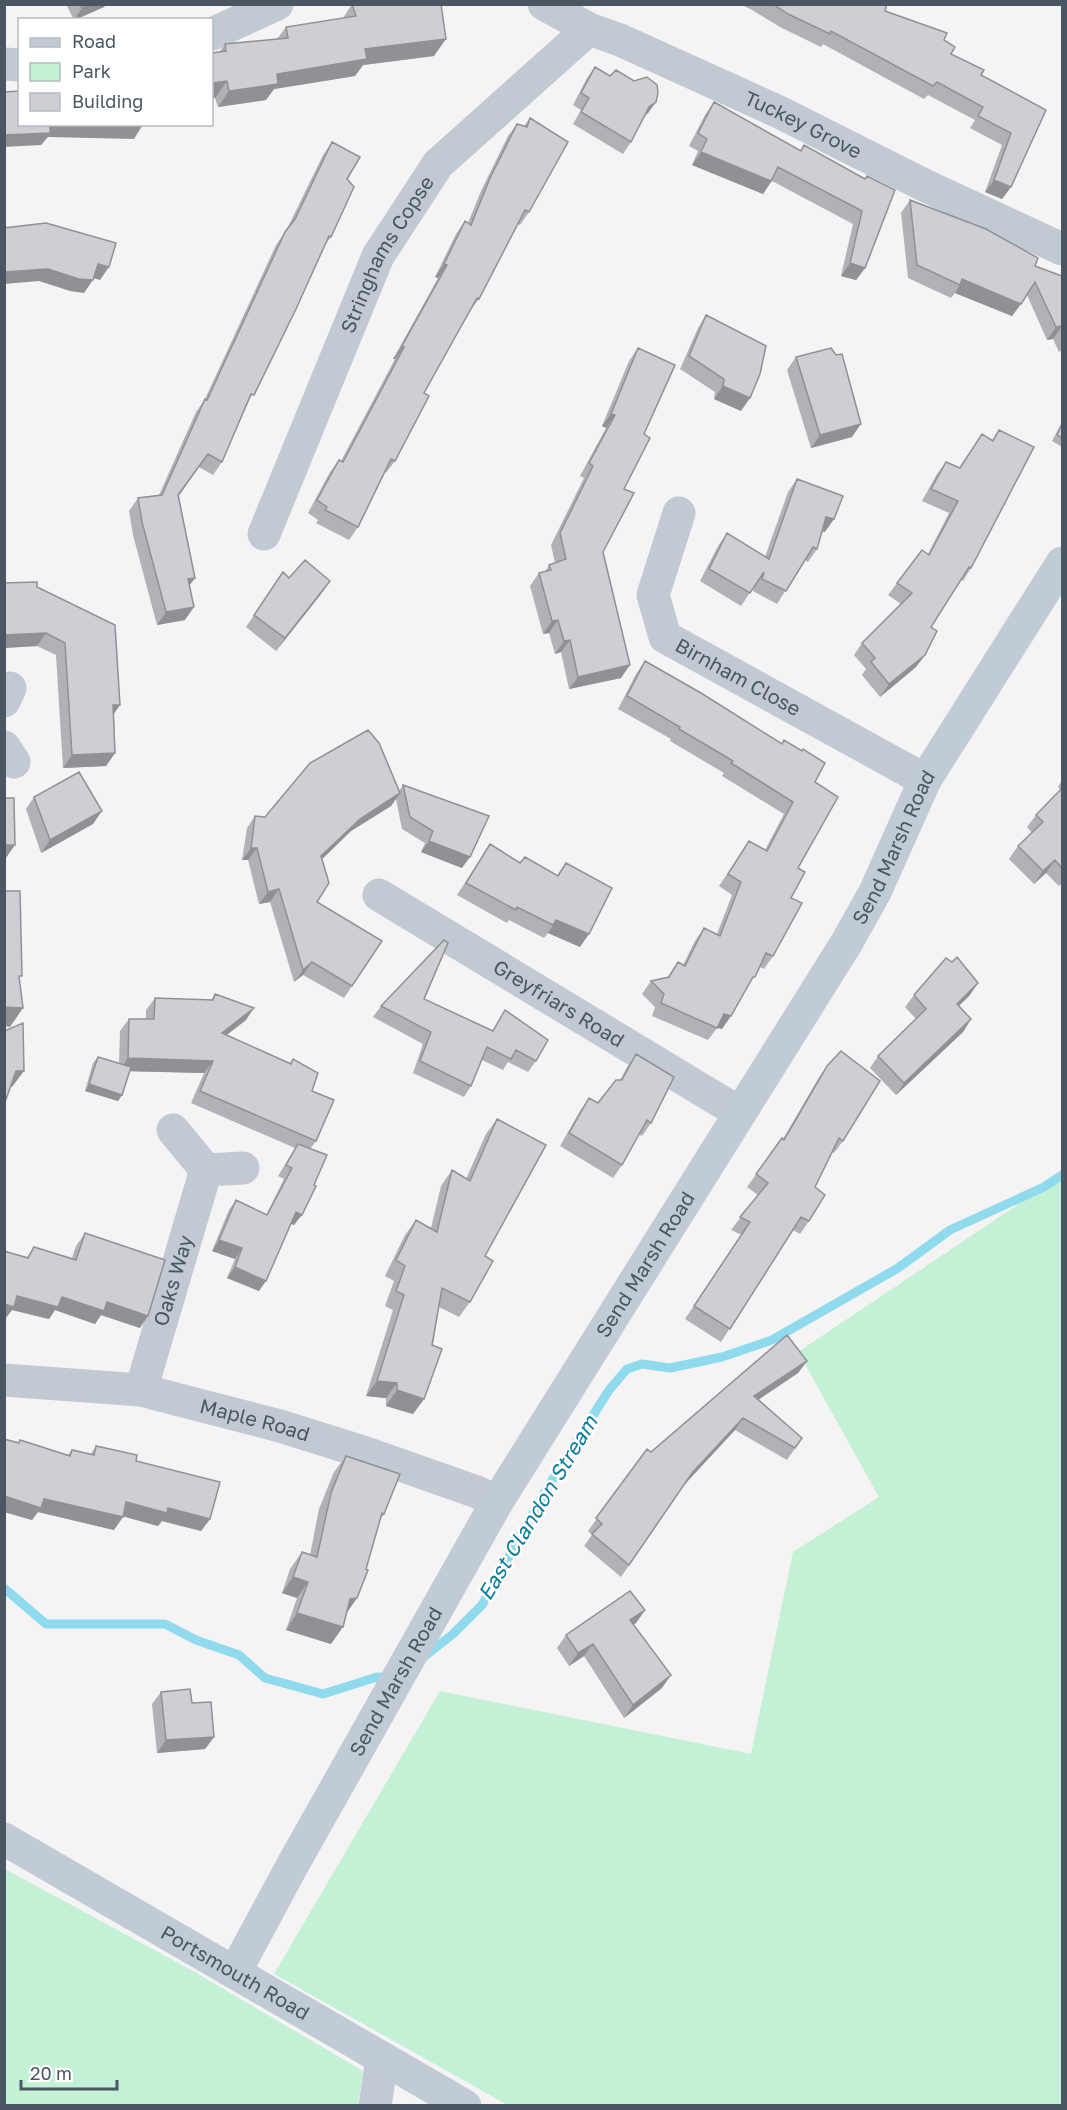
<svg xmlns="http://www.w3.org/2000/svg" width="1067" height="2110" viewBox="0 0 1067 2110" font-family="'Golos Text',sans-serif">
  <style>
    .green { fill: #c3f1d5 }
    .lines { fill: none; stroke-linecap: round; stroke-linejoin: round }
    .stream { stroke: #90daee; stroke-width: 9 }
    .street { stroke: #c1cad2; stroke-width: 33 }
    .secondary { stroke: #c1cbd6; stroke-width: 33 }
    .wall { fill: #b0b2b7 }
    .shaded-wall { fill: #909195 }
    .building { fill: #cdcfd5; stroke: #909195; stroke-width: 1.5 }
    .labels { text-anchor: middle; stroke-width: 5; stroke-linejoin: round; paint-order: stroke }
    .street-label { font-size: 20px; fill: #4a5661; stroke: #fff }
    .water-label { font-size: 21px; font-style: italic; fill: #0c7c9b; stroke: #fff }
  </style>
  <rect width="100%" height="100%" fill="#f5f3f3"/>
  <!-- green -->
  <path class="green" d="M1062 1175V2105H508L274 1974 440 1691 751 1754 793 1552 879 1497 798 1352Z
    M5 1869 193 1971 363 2071 358 2105H5Z"/>
  <g class="lines">
    <!-- stream -->
    <path class="stream" d="M4 1588 46 1624H165L196 1640 239 1655 265 1678 323 1694 377 1677 391 1678
      M425 1656 453 1634 482 1605 546 1490 609 1390 627 1369 642 1364 670 1368 722 1357 772 1340 898 1268 950 1230 1044 1187 1062 1175"/>
    <!-- street -->
    <g class="street">
      <path id="s1" d="M544 4 589 29 620 40 779 112 924 185 1062 249"/>
      <path d="M212 34 277 4"/>
      <path d="M4 64 20 65"/>
      <path id="s2" d="M679 513 653 595 665 637 925 780"/>
      <path id="s3" d="M264 534 378 256 438 164 589 29"/>
      <path d="M4 701 10 688"/>
      <path d="M4 747 14 762"/>
      <path id="s4" d="M379 895 740 1113"/>
      <path d="M173 1130 206 1170 243 1168"/>
      <path id="s5" d="M4 1380 141 1390 280 1426 366 1453 477 1492 497 1502"/>
      <path id="s6" d="M141 1390 206 1170"/>
      <path d="M375 2106 382 2058"/>
    </g>
    <!-- secondary -->
    <g class="secondary">
      <path id="s7" d="M4 1839 465 2106"/>
      <path id="s8" d="M235 1972 292 1866 497 1502 847 942 875 892 925 780 1062 563"/>
    </g>
  </g>
  <!-- wall -->
  <path class="wall" d="M66 4H106L104 7 75 20H74Z
    M352 4 434 56 363 65 355 76 274 89 266 100 218 107 215 98 220 51 225 44 277 39 286 27 343 18Z
    M740 4H887L885 11 944 40 951 54 981 75 1046 110 1011 187 1002 199 985 192 1002 145 970 128 975 120 928 95 924 99 823 44 821 47 780 27 752 10Z
    M595 67 610 76 656 102 648 113 645 116 631 142 623 154 573 124 581 110 573 105 587 78Z
    M714 102 800 150 804 145 865 179V268L856 280 841 276 853 224 772 181 763 194 692 165 698 151 689 146 705 115Z
    M530 118 529 212 520 225 517 224 479 299 469 312 424 393 395 461 386 473 385 472 358 527 349 540 316 523 318 520 308 513 330 472 339 460 341 461 395 359H393L438 278 435 277 456 234 465 221 468 223 481 191 508 136 517 124 524 126Z
    M332 142 347 179 331 237 324 246 247 405 222 462 213 475 199 467 179 496 195 578 189 586 185 620 157 625 133 535 129 511 138 498 159 495 196 412 205 399 276 245 287 229 323 155Z
    M910 200 1035 266 1062 276V350L1059 352 1053 339 1047 340 1027 295 1012 316 955 293 951 298 908 278 901 213Z
    M706 315 741 411 714 399 715 392 680 369 698 328Z
    M638 348 644 434 603 552 621 678 569 689 561 652 555 654 549 633 543 634 530 586 539 573 545 572 549 565 555 563 551 545 584 478 580 476 606 428 602 426 629 361Z
    M796 357 852 437 811 448 787 370Z
    M1062 422V447L1052 441Z
    M999 430 971 568 963 581 961 579 931 627 925 655 916 667 880 697 862 675 866 669 854 655 862 643 901 604 888 595 897 583 928 554 949 513 922 501 937 474 946 462 959 468 982 434 992 440Z
    M797 479 825 532 822 531 817 549 808 562 805 560 777 604 753 591 755 585 741 606 700 581 718 546 727 533 765 557 788 492Z
    M289 578 321 594 276 651 246 627 274 585Z
    M4 583 37 587 120 705 114 714 115 753 106 766 63 768 56 655 37 646 4 648Z
    M645 661 815 782 798 868 791 898 773 956 764 969 760 967 722 1029 717 1028 708 1040 652 1016 655 1007 642 994 651 981 667 978 678 962 683 965 695 941 704 928 717 934 732 895 719 886 749 841 765 850 784 814 722 776 724 773 670 741 671 739 618 709 636 674Z
    M1062 780V883L1059 886 1046 873 1034 884 1009 859 1018 846 1032 833 1027 827 1036 815 1061 790 1058 787Z
    M403 785 462 868 421 852 425 843 402 829 396 799 391 806 351 831 322 859 317 902 382 941 344 998 303 975 294 982 270 902 259 904 248 860H242L247 828 255 816 265 817 399 791Z
    M34 797 93 824 41 853 26 809Z
    M490 844 520 863 557 875 566 863 580 947 548 933 544 938 509 920 507 923 457 895Z
    M215 994 246 1020 226 1035 290 1063 293 1059 312 1091 316 1141 310 1149 294 1225 291 1223 259 1291 227 1278 235 1259 212 1251 229 1210 236 1200 266 1215 284 1179 278 1176 295 1148 191 1103 204 1073 129 1071 122 1095 118 1101 85 1091 93 1063 98 1057 119 1064 120 1031 129 1019H146V1010L155 998 211 1000Z
    M914 995H970L959 1006 971 1019 963 1032 896 1095 870 1068 878 1056 916 1019 905 1007Z
    M424 999 492 1031 505 1010 536 1061 528 1072 508 1062 503 1070 482 1060 471 1086 464 1097 413 1073 423 1044 373 1017 381 1006Z
    M636 1054 651 1123 642 1136 639 1134 622 1165 613 1178 560 1146 580 1111 589 1098 598 1103 620 1080 627 1067Z
    M827 1066 843 1141 834 1153 832 1152 815 1187 809 1221 800 1234 793 1230 721 1342 685 1319 742 1235 731 1230 758 1195 747 1187 782 1138 783 1139 818 1079Z
    M497 1119 485 1256 470 1302 459 1317 439 1307 424 1399 413 1414 386 1406V1398L366 1396 393 1310 385 1306 394 1281 385 1276 405 1235 416 1220 431 1228 441 1186 452 1170 466 1179 486 1134Z
    M85 1233 140 1328 101 1315 95 1324 55 1310 49 1319 12 1310 5 1319H4V1251L27 1257 34 1247 72 1258 76 1246Z
    M807 1361 798 1373 758 1400 802 1438 787 1460 735 1430 684 1485 621 1577 584 1546 592 1535 588 1531 647 1449 651 1452Z
    M4 1439 18 1443 20 1440 68 1455 72 1450 91 1454 96 1446 136 1461 210 1519 201 1531 162 1521 158 1526 123 1516 114 1530 38 1512 32 1520 4 1512Z
    M346 1456 384 1514 380 1520 357 1598 347 1612 331 1644 286 1630 297 1598 282 1593 290 1569 302 1552 310 1555 319 1509 334 1472Z
    M645 1610 636 1623 633 1625 662 1688 624 1718 584 1656 569 1666 557 1648 566 1635Z
    M161 1692 192 1703 214 1737 205 1749 157 1753 152 1704Z"/>
  <!-- shaded-wall -->
  <path class="shaded-wall" d="M91 4H106L104 7 74 20 82 8Z
    M446 39 434 56 363 65 355 76 274 89 266 100 218 107 229 91 277 74 365 49Z
    M227 81 215 98H212V83Z
    M656 102 648 113 641 118 649 107Z
    M50 124H77L142 126 134 139 48 137 41 145 4 147V135Z
    M701 152 771 181 763 194 692 165Z
    M994 180 1011 187 1002 199 985 192Z
    M850 263 865 268 856 280 841 276Z
    M98 264 109 267 100 280 89 277Z
    M444 264 447 265 438 278 435 277Z
    M48 269 93 280 84 293 70 291 39 281 4 284V272Z
    M962 279 1021 304 1012 316 955 293 960 285Z
    M1062 326 1053 339 1047 340 1056 327Z
    M402 346 404 347 395 359H393Z
    M723 386 750 398 741 411 714 399Z
    M611 414 615 415 606 428 602 426Z
    M861 424 852 437 811 448 820 435Z
    M826 517 834 519 825 532 818 530Z
    M195 578 186 590 188 579Z
    M330 581 321 594 276 651 285 638Z
    M194 607 185 620 157 625 166 612Z
    M558 620 549 633 543 634 552 621Z
    M46 633 37 646 4 648V635Z
    M570 640 561 652 555 654 564 641Z
    M925 655 916 667 880 697 889 684Z
    M630 665 621 678 569 689 578 677Z
    M113 705H120L111 717Z
    M115 753 106 766 63 768 72 755Z
    M400 793 391 806 351 831 313 868 321 856 360 819Z
    M102 811 93 824 41 853 50 840Z
    M429 841 470 857 462 868 421 852Z
    M4 845H15L6 858H4Z
    M251 848H257L248 860H242Z
    M1055 860 1046 873 1034 884 1043 871Z
    M279 889 270 902 259 904 268 892Z
    M556 920 589 934 580 947 548 933Z
    M312 962 303 975 294 982 303 970Z
    M978 983 970 995 948 1016 957 1004Z
    M4 1007 23 1008 10 1027 4 1026Z
    M254 1008 246 1020 214 1045 222 1033Z
    M724 1014 731 1016 722 1029 715 1027Z
    M971 1019 963 1032 896 1095 904 1083Z
    M128 1058 213 1061 204 1073 119 1071Z
    M16 1071H24L12 1087 4 1088Z
    M89 1084 122 1095 118 1101 85 1091Z
    M296 1212 302 1215 294 1225 288 1223Z
    M219 1240 242 1248 235 1259 212 1251Z
    M235 1267 266 1281 259 1291 227 1278Z
    M17 1296 62 1297 107 1302 148 1316 140 1328 101 1315 95 1324 55 1310 49 1319 12 1310 5 1319H4V1304Z
    M807 1361 798 1373 746 1408 754 1396Z
    M377 1381 397 1383 386 1398 366 1396Z
    M397 1390 424 1399 413 1414 386 1406Z
    M743 1418 735 1430 684 1485 692 1473Z
    M4 1496 44 1499 123 1517 114 1530 38 1512 32 1520 4 1512Z
    M126 1502 168 1508 210 1519 201 1531 162 1521 158 1526 118 1515Z
    M293 1577 308 1582 297 1598 282 1593Z
    M357 1598 346 1614 350 1599Z
    M645 1610 636 1623 621 1633 630 1620Z
    M297 1613 343 1627 331 1644 286 1630Z
    M593 1644 584 1656 569 1666 578 1653Z
    M671 1675 662 1688 624 1718 633 1705Z
    M214 1737 205 1749 157 1753 166 1740Z"/>
  <!-- building -->
  <path class="building" d="M80 4H91L82 8Z
    M352 4H441L446 39 365 49 367 59 277 74 278 84 229 91 227 81 212 83V53L226 51 225 44 288 38 286 27 356 16Z
    M773 4H887L885 11 947 33 944 40 955 47 951 54 984 70 981 75 1046 110 1011 187 994 180 1011 133 978 116 983 107 937 82 933 86 831 31 830 34 788 14Z
    M595 67 610 76 616 70 634 81 647 77 657 85 658 93 656 102 649 107 631 142 581 112 589 98 581 93Z
    M20 91V124H50V133L4 135V92Z
    M714 102 801 151 804 145 865 179 867 176 895 190 865 268 850 263 862 211 778 167 771 181 701 152 707 139 698 133Z
    M530 118 568 142 529 212 525 210 479 299 477 298 424 393 429 396 395 461 391 459 358 527 325 510 327 507 317 500 339 460 343 462 404 347 402 346 447 265 444 264 465 221 471 225 490 178 517 124 527 127Z
    M77 124H142V126Z
    M332 142 360 157 347 179 354 187 331 237 329 236 296 309 254 395 251 394 222 462 208 454 178 495 195 578 188 579 194 607 166 612 142 522 138 498 162 495 205 399 207 400 285 232 295 219Z
    M910 200 986 229 1038 258 1035 266 1062 276V327V326L1056 327 1035 282 1021 304 962 279 960 285 917 265Z
    M46 223 116 243 109 267 98 264 93 280 79 279 48 269 4 272V228Z
    M706 315 766 346 760 374 750 398 723 386 724 379 689 356Z
    M638 348 675 365 644 434 650 438 624 489 634 493 603 552 630 665 578 677 570 640 564 641 558 620 552 621 539 573 551 570 549 565 566 559 560 533 593 466 589 463 615 415 611 414Z
    M831 348 836 355 842 354 861 424 820 435 796 357Z
    M1062 424V438L1057 435Z
    M999 430 1034 447 971 568 969 567 931 627 937 631 925 655 889 684 871 662 875 658 862 643 912 593 897 583 922 550 929 555 958 501 931 489 946 462 960 468 982 434 993 441Z
    M797 479 843 496 834 519 826 517 817 549 813 547 786 591 762 579 764 572 750 593 709 569 727 533 769 559Z
    M305 560 330 581 285 638 254 615 283 572 289 578Z
    M37 582V587L115 625 120 705H113L115 753 72 755 65 643 46 633 4 635V583Z
    M645 661 701 693 782 744 784 740 802 751 803 749 825 763 815 782 838 797 798 868 805 872 791 898 802 903 773 956 766 953 755 977H753L731 1016 724 1014 717 1028 661 1003 664 994 651 981 669 977 678 962 685 966 704 928 720 936 741 882 728 874 749 841 767 851 793 802 731 763 733 761 679 729 680 727 627 696Z
    M368 730 379 743 400 793 360 819 321 856 329 883 317 902 382 941 352 986 312 962 303 970 279 889 268 892 257 848H251L255 816 265 817 310 763Z
    M79 772 102 811 50 840 34 797Z
    M403 785 489 816 470 857 429 841 433 831 410 817Z
    M1062 788V868L1055 860 1043 871 1018 846 1043 822 1036 815Z
    M4 798H14L15 845H4Z
    M490 844 520 863 525 857 558 876 566 863 612 888 589 934 556 920 553 925 517 907 516 910 466 883Z
    M4 891H20L22 976H19L23 1008 4 1007Z
    M444 940 448 943 424 999 493 1031 505 1010 548 1040 536 1061 516 1050 511 1059 487 1047 471 1086 420 1061 431 1032 381 1006Z
    M957 957 978 983 957 1004 971 1019 904 1083 878 1056 926 1009 914 995 946 958 952 962Z
    M215 994 254 1008 222 1033 291 1064 293 1059 318 1073 312 1091 334 1100 316 1141 200 1091 213 1061 128 1058 129 1019H154L155 998 213 1000Z
    M23 1023 24 1071H16L4 1105V1031Z
    M841 1051 880 1081 843 1141 839 1138 815 1187 825 1195 809 1221 801 1217 730 1329 694 1306 750 1222 740 1217 768 1183 756 1174 782 1138 784 1140 827 1066Z
    M636 1054 674 1077 651 1123 647 1120 622 1165 569 1133 589 1098 598 1103 616 1080H622Z
    M98 1057 131 1067 122 1095 89 1084Z
    M497 1119 546 1145 485 1256 493 1261 470 1302 442 1288 432 1345 442 1349 424 1399 397 1390V1383L377 1381 404 1295 396 1291 405 1266 396 1260 416 1220 437 1232 452 1170 470 1181Z
    M298 1144 327 1155 314 1185 316 1186 302 1215 296 1212 266 1281 235 1267 242 1248 219 1240 236 1200 267 1215 292 1168 286 1165Z
    M85 1233 165 1260 148 1316 107 1302 104 1311 62 1297 58 1307 17 1296 14 1307 4 1304V1251L28 1258 34 1247 76 1260Z
    M787 1335 807 1361 754 1396 802 1438 795 1448 743 1418 692 1473 629 1565 592 1534 602 1524 596 1518 647 1449 651 1452Z
    M4 1439 19 1443 20 1440 70 1456 72 1450 94 1455 96 1446 137 1455 136 1461 220 1482 210 1519 168 1508 167 1513 126 1502 123 1517 44 1499 41 1508 4 1496Z
    M346 1456 400 1474 384 1514 382 1513 366 1569 368 1570 357 1598 350 1599 343 1627 297 1613 308 1582 293 1577 302 1552 317 1557 331 1493Z
    M630 1591 645 1610 630 1620 671 1675 633 1705 593 1644 578 1653 566 1635Z
    M190 1689 192 1703 211 1702 214 1737 166 1740 161 1692Z"/>
  <g class="labels">
    <!-- street labels -->
    <g class="street-label">
      <text dy="7" stroke="none"><textPath href="#s1" startOffset="286">Tuckey Grove</textPath></text>
      <text dy="7" stroke="none"><textPath href="#s3" startOffset="306">Stringhams Copse</textPath></text>
      <text dy="7" stroke="none"><textPath href="#s2" startOffset="213">Birnham Close</textPath></text>
      <text dy="7" stroke="none"><textPath href="#s8" startOffset="1304">Send Marsh Road</textPath></text>
      <text dy="7" stroke="none"><textPath href="#s4" startOffset="210">Greyfriars Road</textPath></text>
      <text dy="7" stroke="none"><textPath href="#s8" startOffset="818">Send Marsh Road</textPath></text>
      <text dy="7" stroke="none"><textPath href="#s6" startOffset="114">Oaks Way</textPath></text>
      <text dy="7" stroke="none"><textPath href="#s5" startOffset="255">Maple Road</textPath></text>
      <text dy="7" stroke="none"><textPath href="#s8" startOffset="332">Send Marsh Road</textPath></text>
      <text dy="7" stroke="none"><textPath href="#s7" startOffset="267">Portsmouth Road</textPath></text>
    </g>
    <!-- water labels -->
    <g class="water-label">
      <text transform="translate(538 1508) rotate(-59)" y="7">East Clandon Stream</text>
    </g>
  </g>
  <!-- border -->
  <rect width="1067" height="2110" fill="none" stroke="#4a5661" stroke-width="12"/>
  <!-- legend -->
  <rect x="18" y="18" width="195" height="108" fill="#ffffff" stroke="#b7bbc0" stroke-width="1.5"/>
  <rect x="30" y="38" width="30" height="9" fill="#c1cbd6" stroke="#b7bbc0" stroke-width="1.5"/>
  <text x="72" y="48" font-size="18" fill="#4a5661">Road</text>
  <rect x="30" y="63" width="30" height="18" fill="#c3f1d5" stroke="#b7bbc0" stroke-width="1.5"/>
  <text x="72" y="78" font-size="18" fill="#4a5661">Park</text>
  <rect x="30" y="93" width="30" height="18" fill="#cdcfd5" stroke="#b7bbc0" stroke-width="1.5"/>
  <text x="72" y="108" font-size="18" fill="#4a5661">Building</text>
  <!-- scale -->
  <path d="M21 2080v9h96v-9" fill="none" stroke="#4a5661" stroke-width="3"/>
  <text x="30" y="2080" font-size="18" fill="#4a5661" stroke="#ffffff" stroke-width="4.5" paint-order="stroke">20 m</text>
</svg>
